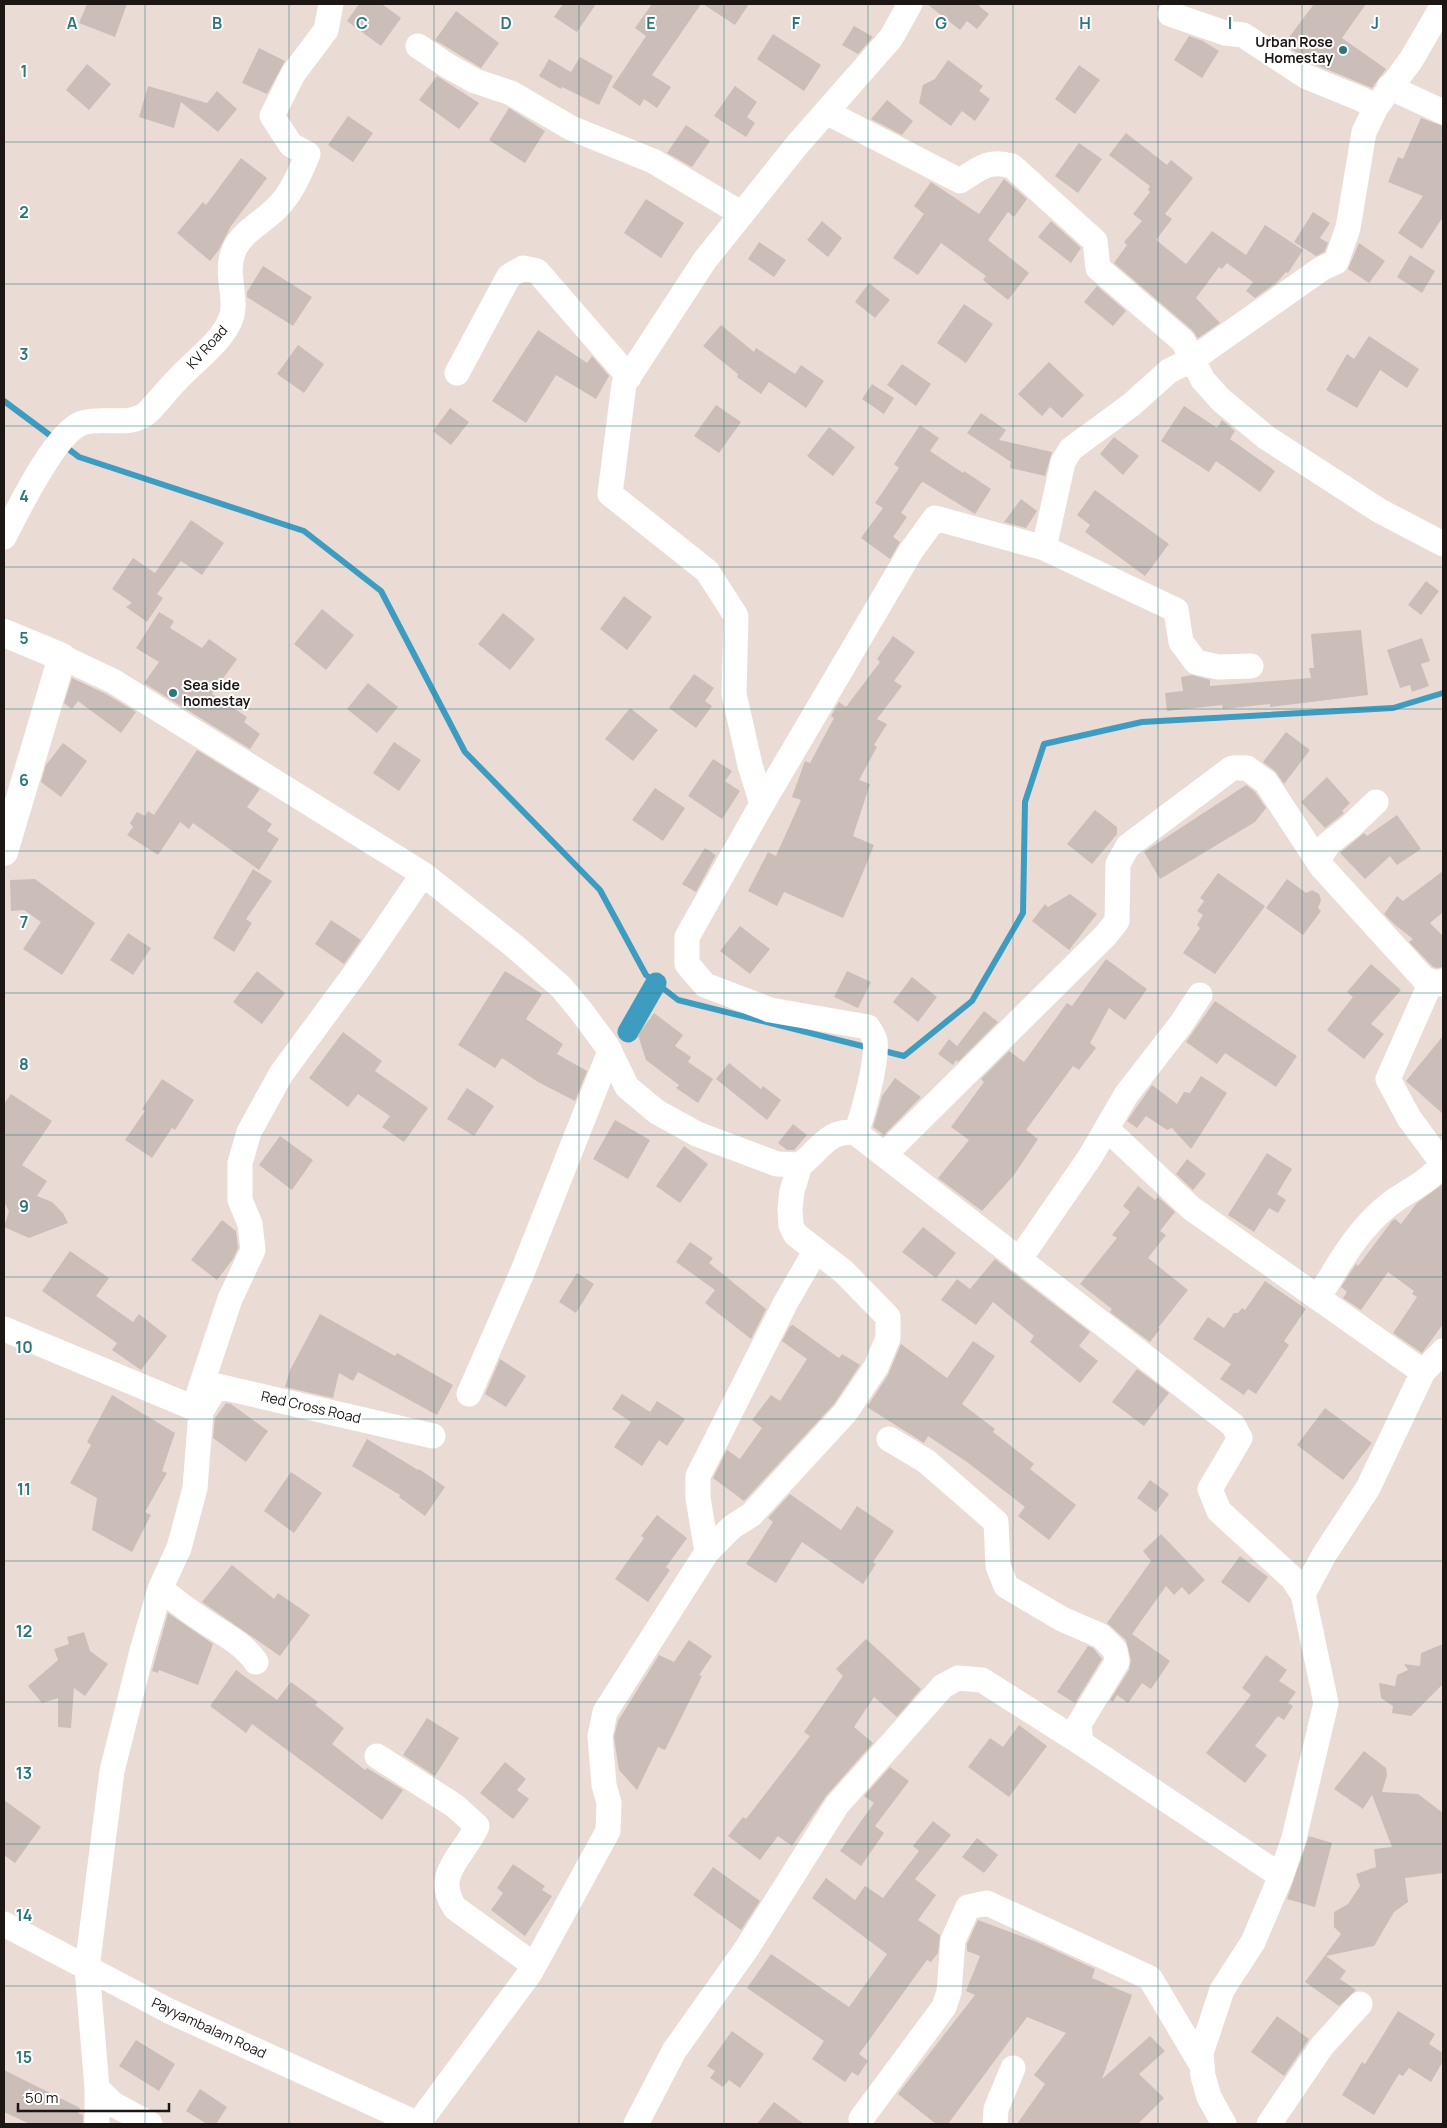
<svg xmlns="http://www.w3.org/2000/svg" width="1447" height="2128" viewBox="0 0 1447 2128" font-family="Manrope,sans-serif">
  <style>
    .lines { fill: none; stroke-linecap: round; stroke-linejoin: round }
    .stream { stroke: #3f9cc1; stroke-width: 6 }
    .canal { stroke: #3f9cc1; stroke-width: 21 }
    .building { fill: #cbbdb7 }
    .minor { stroke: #fff; stroke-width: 25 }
    .major { stroke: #fff; stroke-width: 28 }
    .grid { fill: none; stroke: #2d767b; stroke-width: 1; stroke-opacity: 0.55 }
    .poi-dot { fill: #2d767b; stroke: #fff; stroke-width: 2 }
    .labels { text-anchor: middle; stroke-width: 4; stroke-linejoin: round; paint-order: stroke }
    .poi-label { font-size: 14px; font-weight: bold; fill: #1c1715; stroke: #fff; text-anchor: end }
    .street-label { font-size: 14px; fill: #1c1715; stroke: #fff }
    .grid-label { font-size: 16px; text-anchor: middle; font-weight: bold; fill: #2d767b; stroke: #fff; stroke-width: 4; stroke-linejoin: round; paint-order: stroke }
  </style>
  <rect width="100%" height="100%" fill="#eadcd5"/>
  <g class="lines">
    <!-- stream -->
    <path class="stream" d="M4 401 55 439
      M63 445 79 457 304 531 381 591 465 752 600 890 646 975 678 1000 870 1048
      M880 1050 904 1056 972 1001 1023 913 1025 802 1044 744 1142 722 1393 708 1443 693"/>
    <!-- canal -->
    <path class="canal" d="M628 1032 656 983"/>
  </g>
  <!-- building -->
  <path class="building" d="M87 4H127L115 37 79 23Z
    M359 4H382L401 18 381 46 347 21Z
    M563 4H596L577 32 554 17Z
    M652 4H701L652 75 671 87 657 108 644 99 640 106 612 87 646 36 635 28Z
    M703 4H749L735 25Z
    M927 4H980L979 6 989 14 977 29 967 21 960 30Z
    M1314 4H1366L1342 38 1386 69 1372 88 1314 64 1284 44Z
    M456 11 499 43 481 68 435 40Z
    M854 26 873 37 858 54 842 45Z
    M773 34 821 65 804 91 757 59Z
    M1189 36 1203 41 1219 51 1202 78 1174 60Z
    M259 48 285 61 267 94 242 83Z
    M580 57 613 76 599 105 562 87 561 89 539 76 549 59 571 72Z
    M948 60 983 86 979 91 990 99 975 121 962 111 951 126 919 103 923 85 935 79Z
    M87 64 111 84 89 110 66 90Z
    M1079 65 1100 80 1075 114 1055 99Z
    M437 76 479 103 459 129 419 100Z
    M148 86 207 103 217 91 237 109 218 132 181 102 174 128 139 117Z
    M735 86 757 102 747 117 755 123 746 137 714 116Z
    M887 100 913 121 902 135 871 119Z
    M509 108 545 131 525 163 489 140Z
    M348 116 373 133 353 162 328 145Z
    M1421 118 1443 126V217L1422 249 1398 233 1423 196 1388 182 1398 157 1403 159Z
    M686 125 710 141 692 167 667 153Z
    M1126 133 1167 165 1171 160 1193 178 1165 214 1172 219 1156 240 1186 264 1212 231 1246 255 1265 225 1303 250 1288 273 1286 272 1277 282 1255 298 1246 291 1253 282 1227 263 1222 269 1219 267 1196 298 1220 323 1198 338 1192 330 1114 263 1127 245 1124 242 1142 221 1133 214 1150 192 1148 190 1150 186 1109 155Z
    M1079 143 1102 159 1078 193 1055 176Z
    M241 158 267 178 231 226 218 251 210 261 177 233 203 202 206 205Z
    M1004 179 1027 199 1014 217 1008 212 988 240 1029 273 1008 300 983 280 986 276 941 243 918 275 893 258 924 214 914 206 931 182 979 214Z
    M646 199 684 223 661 258 624 233Z
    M1313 212 1330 223 1320 238 1328 243 1324 252 1316 256 1294 242Z
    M822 221 842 238 828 257 807 240Z
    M1051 221 1081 248 1071 263 1038 237Z
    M759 242 786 260 774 277 748 259Z
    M1359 243 1385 261 1369 283 1348 269Z
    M1410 255 1435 271 1422 293 1397 277Z
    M263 266 312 297 293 326 247 297V292Z
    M869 283 890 300 875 318 855 302Z
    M1097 286 1126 311 1113 326 1084 302Z
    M964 304 993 324 966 363 937 343Z
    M721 325 754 352 756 348 795 374 801 365 824 381 806 408 769 382 761 394 737 377 738 374 703 346Z
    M538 330 587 363 592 356 609 376 596 399 556 375 526 423 492 401Z
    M1369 336 1419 369 1407 388 1380 370 1357 408 1326 390 1347 354 1354 359Z
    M298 345 324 364 304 393 277 374Z
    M1049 362 1084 395 1062 418 1050 407 1042 416 1018 394Z
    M902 364 931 384 916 406 887 385Z
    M872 384 894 398 884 414 862 399Z
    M716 405 741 422 719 453 694 436Z
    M1184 406 1217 428 1222 420 1235 431 1230 439 1275 471 1260 492 1216 461 1209 472 1161 441Z
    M450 408 469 422 451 445 433 431Z
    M981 413 1006 430 999 440 1052 452 1045 476 1010 468 1011 462 967 433Z
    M920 425 939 438 930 451 963 473 964 471 991 489 975 514 923 482 921 483 901 513 907 517 893 537 900 542 890 559 861 538 883 508 875 503 899 468 894 464Z
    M829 427 855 447 833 476 807 456Z
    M1114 437 1139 456 1123 475 1100 454Z
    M1095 490 1169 544 1145 576 1085 532 1090 525 1077 515Z
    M1021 499 1037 511 1026 528 1004 522Z
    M191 520 224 543 202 575 181 561 157 594 163 598 147 622 126 607 132 603 112 589 133 558 155 573Z
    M1426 581 1439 591 1421 615 1408 605Z
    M624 596 652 617 627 650 600 629Z
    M322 609 354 635 326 670 294 644Z
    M159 612 174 621 170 628 202 648 209 639 237 659 212 694 247 717 244 722 260 734 250 749 144 683 159 662 136 648Z
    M503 613 535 639 510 670 478 644Z
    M1361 630 1368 695 1270 707V704L1223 709 1222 705 1167 711 1165 693 1183 691 1181 677 1192 675 1210 680V686L1311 678 1309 668H1314L1311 634Z
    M893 636 915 652 894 681 902 686 877 719 887 724 874 745 877 747 859 780 870 784 853 836 874 845 859 882 843 918 784 892 777 906 748 891 768 852 776 856 801 800 792 797 805 761 810 763 834 718 831 716 839 702 846 707 880 662 877 659Z
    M1422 638 1430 661 1421 664 1429 686 1412 692 1410 685 1400 688 1387 650Z
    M694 674 714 688 705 701 712 706 696 728 669 708Z
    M72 678 106 694 136 712 121 733 78 701 72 709 64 703Z
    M368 683 398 707 377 733 347 709Z
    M630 708 658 730 633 761 605 739Z
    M1286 732 1310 750 1284 784 1275 771 1263 762Z
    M394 742 421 760 399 791 373 773Z
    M63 743 87 761 61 797 41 782 46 765Z
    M197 750 260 789 247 807 272 824 267 831 279 839 259 870 193 823 189 829 180 822 158 855 127 835 133 827 130 823 137 812 145 816 148 811 154 815Z
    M713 759 732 771 725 781 740 791 722 819 688 796Z
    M1327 777 1350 803 1342 811 1344 813 1325 828 1301 802Z
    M1246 785 1255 792 1266 808 1255 822 1160 879 1144 852Z
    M655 788 685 808 663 841 632 820Z
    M1095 810 1117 827V834L1092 864 1067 844Z
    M1397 815 1421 849 1397 865 1390 856 1365 879 1340 853 1364 833 1367 836Z
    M705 848 716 855 696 892 682 884Z
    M253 869 272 881 246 919 252 923 234 952 213 938Z
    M1443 871V912L1430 923 1443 936V967L1437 968 1433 967 1409 942 1413 939 1395 925 1384 914 1397 896 1403 901Z
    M1218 873 1265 906 1215 974 1183 953 1200 928 1197 925 1203 915 1197 911 1204 901 1200 898Z
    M35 879 95 923 62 975 23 949 41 922 24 910 11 911 10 880Z
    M1287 879 1306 893 1312 890 1319 894 1321 900 1318 908 1321 911 1303 935 1266 908Z
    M1070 894 1097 914 1069 950 1032 921 1045 904 1048 907Z
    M331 920 361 940 344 964 315 944Z
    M740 926 770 949 750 974 720 951Z
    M128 933 151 948 133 975 110 960Z
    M1106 959 1147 989 1125 1020 1109 1008 1090 1043 1096 1048 1079 1070 1073 1066 1026 1130 1038 1139 1014 1175 982 1211 938 1178 969 1140 951 1127 984 1082 981 1079 1009 1051 1024 1062 1067 1003 1072 1006Z
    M1371 964 1401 990 1371 1024 1384 1034 1364 1059 1327 1030 1353 997 1347 992Z
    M257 971 285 993 262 1024 233 1002Z
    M505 971 542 994 526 1019 563 1044 557 1054 587 1071 575 1101 538 1082 502 1058 495 1068 458 1045Z
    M847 971 871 982 858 1008 834 997Z
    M912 977 937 997 918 1022 893 1002Z
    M1215 1001 1297 1056 1276 1087 1225 1053 1217 1064 1186 1042Z
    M984 1011 998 1022 958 1062 956 1060 953 1065 938 1054 949 1039 957 1046Z
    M654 1013 683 1035 675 1046 691 1057 688 1062 713 1079 698 1103 676 1088 679 1085 646 1060 638 1035Z
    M343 1032 382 1061 375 1071 428 1108 404 1142 382 1127 390 1116 358 1094 348 1107 309 1078Z
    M1443 1036V1114L1406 1081Z
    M729 1063 761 1089 763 1086 781 1100 767 1120 716 1079Z
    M1201 1076 1227 1093 1191 1149 1172 1128 1167 1130 1146 1116 1137 1128 1127 1121 1152 1085 1177 1104 1184 1092 1190 1093Z
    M895 1078 921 1097 884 1135 873 1127 882 1096Z
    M162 1079 194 1100 175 1130 172 1128 152 1158 125 1140 145 1111 142 1109Z
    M467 1088 494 1106 474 1136 447 1119Z
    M11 1094 52 1121 22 1165 47 1181 37 1196 52 1202 63 1213 68 1223 29 1238 4 1227 9 1211 4 1202V1104Z
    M615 1120 650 1140 628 1179 593 1159Z
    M793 1124 807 1135 794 1150H787L778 1143Z
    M280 1136 313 1160 292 1190 259 1165Z
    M684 1146 708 1164 680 1203 656 1186Z
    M1267 1153 1292 1169 1277 1194 1286 1200 1278 1213 1269 1208 1254 1232 1228 1215Z
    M1187 1159 1206 1174 1193 1190 1176 1174Z
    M1443 1184V1324L1422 1353 1393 1333 1417 1297 1412 1294 1414 1291 1388 1272 1361 1310 1343 1298 1347 1292 1341 1287 1356 1264 1358 1266 1392 1221 1395 1219 1401 1224 1417 1203Z
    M1138 1186 1155 1200 1158 1197 1175 1212 1160 1231 1166 1235 1148 1258 1188 1290 1158 1328 1160 1329 1150 1342 1110 1312 1112 1309 1080 1284 1117 1238 1112 1235 1130 1212 1123 1206Z
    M222 1220 236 1231 238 1248 233 1259 217 1280 191 1260Z
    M923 1227 956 1253 936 1278 902 1252Z
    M690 1242 713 1258 709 1263 766 1309 751 1339 705 1303 715 1290 676 1262Z
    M70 1251 109 1278 96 1296 133 1322 139 1314 167 1336 141 1370 112 1350 117 1343 42 1291Z
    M995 1259 1090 1332 1079 1346 1098 1361 1080 1383 1030 1342 1034 1336 993 1302 976 1325 941 1300 957 1279 970 1289Z
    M577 1273 594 1284 576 1313 559 1302Z
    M1265 1281 1306 1309 1284 1341 1289 1345 1256 1394 1248 1389 1244 1395 1220 1379 1231 1364 1193 1339 1208 1317 1224 1328 1234 1313H1238L1242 1308 1245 1310Z
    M320 1314 395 1356 397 1353 453 1385 437 1415 358 1372 353 1381 339 1373 333 1398 285 1387 290 1370Z
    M793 1325 839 1358 842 1354 860 1365 834 1404 744 1501 713 1478 727 1450 740 1459 762 1428 752 1420 771 1395 780 1401 807 1359 782 1341 790 1326Z
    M973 1341 995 1356 962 1404 995 1429 993 1432 1034 1464 1030 1469 1076 1505 1049 1540 1018 1516 1025 1507 967 1462 928 1436 924 1443 867 1407 888 1375 901 1344 947 1378Z
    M500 1359 526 1376 506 1407 485 1394Z
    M1137 1369 1169 1393 1144 1426 1112 1402Z
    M622 1394 650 1412 657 1401 685 1419 667 1446 659 1440 642 1466 614 1447 631 1422 612 1409Z
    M112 1395 175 1433 162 1471 167 1473 145 1512 151 1515 132 1552 92 1530 97 1498 70 1483 91 1445 87 1442Z
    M226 1403 231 1404 268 1431 246 1462 213 1438 215 1418Z
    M1325 1408 1372 1443 1343 1480 1297 1445Z
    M367 1439 418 1470 419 1469 445 1487 425 1516 399 1497 400 1495 352 1466Z
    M291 1472 322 1493 294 1533 264 1511Z
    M1150 1480 1169 1494 1156 1512 1137 1498Z
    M790 1494 841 1530 857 1506 894 1531 873 1562 876 1564 863 1584 802 1542 776 1583 746 1564 773 1522 768 1518Z
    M657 1515 687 1538 666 1567 670 1570 648 1602 615 1579 644 1538 641 1536Z
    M1161 1534 1205 1580 1189 1595 1182 1587 1174 1595 1166 1586 1132 1634 1170 1661 1151 1689 1142 1683 1128 1703 1117 1695 1113 1702 1110 1700 1129 1670 1131 1660 1126 1640 1107 1623 1151 1561 1143 1551Z
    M1240 1556 1268 1577 1249 1603 1221 1582Z
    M232 1565 274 1599 278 1593 310 1615 280 1656 202 1602Z
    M168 1613 213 1644 198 1685 159 1670 158 1673 152 1671Z
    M84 1632 90 1651 108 1664 85 1696 74 1688 71 1728 58 1727V1698L42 1703 28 1686 58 1660 54 1649 69 1644 67 1637Z
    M866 1639 921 1689 897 1717 874 1697 854 1727 873 1743 826 1796 792 1846 778 1836 760 1860 728 1836 743 1817 746 1819 810 1736 804 1732 843 1676 836 1669Z
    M689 1640 712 1656 699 1675 702 1676 665 1750 658 1747 637 1790 619 1770 614 1737 618 1721 659 1655 674 1662Z
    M1443 1644V1684L1411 1716 1392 1713 1393 1706 1381 1698 1379 1683 1395 1686 1397 1675 1408 1670 1404 1664 1420 1666 1421 1653Z
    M1088 1646 1093 1648 1102 1659 1075 1703 1057 1692Z
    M1266 1655 1287 1670 1279 1681 1296 1692 1288 1703 1293 1706 1284 1720 1278 1716 1255 1746 1267 1755 1245 1783 1206 1753 1251 1695 1242 1688Z
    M236 1670 277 1700 291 1682 318 1702 315 1705 344 1728 332 1744 365 1770 367 1768 403 1790 382 1820 252 1724 246 1733 210 1706Z
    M427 1718 459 1738 435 1776 403 1755Z
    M1019 1725 1047 1746 1009 1797 968 1767 990 1738 1003 1747Z
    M1364 1751 1386 1768 1387 1775 1382 1792 1418 1794 1443 1813V1873L1405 1878 1408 1902 1394 1912 1374 1946 1326 1956 1346 1971 1340 1979 1356 1990 1339 2006 1305 1982 1341 1934 1334 1927V1912L1348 1904 1360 1886 1356 1874 1376 1867 1374 1849 1392 1847 1372 1795 1363 1809 1334 1789Z
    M505 1762 526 1779 517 1790 529 1799 513 1819 480 1793Z
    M890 1767 909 1781 875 1826 884 1833 861 1866 840 1851 874 1803 864 1796Z
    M4 1800 41 1827 15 1863 4 1855Z
    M933 1821 951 1835 915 1879 936 1895 918 1920 940 1935 938 1953 931 1962 927 1960 859 2054 868 2061 858 2076 852 2072 845 2082 812 2059 824 2041 747 1988 771 1954 849 2007 887 1954 812 1898 826 1878 855 1900 865 1886 883 1898 919 1851 913 1846Z
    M1309 1836 1332 1843 1315 1907 1287 1899Z
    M977 1838 998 1855 984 1873 962 1857Z
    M513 1864 545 1886 542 1890 552 1896 525 1936 491 1910 503 1893 497 1888Z
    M713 1867 760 1901 741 1930 693 1895Z
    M978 1920 1037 1942 1095 1969 1092 1978 1132 1995 1102 2079 1150 2036 1165 2051 1139 2074 1164 2098 1138 2124H1017L1045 2084 1034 2075 1066 2033 1027 2017 948 2124H936L898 2094 975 1995 966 1991 980 1956 967 1951V1944Z
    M1398 2011 1435 2034 1429 2044 1443 2053V2061L1431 2082 1409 2068 1403 2076 1399 2074 1374 2115 1342 2095 1362 2062 1365 2064Z
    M1277 2016 1309 2039 1284 2076 1251 2052Z
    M732 2031 764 2054 740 2088 729 2080 723 2087 710 2078 715 2071 707 2066Z
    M136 2040 175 2064 159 2091 119 2066Z
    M4 2070 80 2108 78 2113 83 2115V2124H30L4 2112Z
    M200 2089 227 2107 216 2124H207L186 2111Z
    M774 2102 804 2124H757Z"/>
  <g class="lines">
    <!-- minor -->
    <path class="minor" d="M1170 14 1225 33 1243 35 1307 77 1361 99 1376 107
      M418 46 448 66 475 81 511 93 571 128 653 161 742 214
      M1389 87 1443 112
      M826 112 960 181C979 169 988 159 1012 166L1095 241 1098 268 1183 341 1203 380 1221 400 1267 438 1380 511 1443 544
      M457 373 509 276 523 268 537 271 629 377
      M4 537C18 510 55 433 82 423 103 416 131 428 148 412 158 402 166 391 176 381 193 361 232 336 233 308 234 287 225 269 235 248 246 227 269 220 283 201 294 188 301 170 308 154L291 145 272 116 293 74 326 30 331 4
      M1044 548 1063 462 1071 449 1131 405 1169 371 1193 359 1321 269 1336 262 1348 228 1364 132 1376 107 1411 60 1443 5
      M62 657 113 681 423 874 513 945 561 987 581 1011 607 1046 627 1087 657 1112 697 1134 777 1164 800 1165C819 1151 829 1128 856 1133L1233 1425 1240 1438 1210 1489 1219 1511 1292 1578 1303 1594 1326 1703 1294 1838 1281 1876 1253 1942 1222 1990 1201 2053 1203 2076 1209 2097 1224 2124
      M762 804 911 551 935 518 1044 548 1176 610 1181 642 1196 662 1218 667 1251 666
      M1318 861 1328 844 1351 826 1376 802
      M1107 1129 1191 1208 1423 1372
      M856 1133C863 1113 878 1061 875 1041 874 1036 870 1031 868 1027L770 1010 705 985 687 964V937L762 804 750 765 734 694 736 616 707 571 610 494 624 384 705 260 797 145 891 38 910 4
      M884 1155 1106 935 1117 921 1118 864 1128 846 1232 768H1247L1266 782 1321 866 1424 979 1440 984 1443 981
      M1019 1260 1090 1157 1126 1095 1181 1024 1200 995
      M1318 1298C1339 1264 1358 1228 1391 1203 1409 1190 1428 1182 1443 1164L1409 1118 1388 1079 1431 982
      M4 1329 201 1411 217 1386 433 1436
      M469 1394 522 1273 610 1051
      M889 1439 926 1461 996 1522 998 1566 1006 1586 1062 1619 1101 1636 1115 1650 1117 1662 1079 1724 1081 1743
      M707 1552 698 1498V1476L786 1302 816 1250
      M160 1589C174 1599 187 1610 201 1619 221 1633 242 1642 256 1662
      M1303 1594 1324 1555 1368 1488 1423 1372 1443 1351
      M377 1756 455 1806 477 1826C464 1856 432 1874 455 1908L534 1965
      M4 1924 169 2011 418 2124
      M97 2088 113 2104 150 2124
      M861 2119 944 2007 949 1992 953 1940 968 1907 987 1903 1150 1978 1200 2062
      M97 2124V2088L87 1968 112 1771 142 1651 160 1589 179 1548 195 1488 201 1411 199 1392 230 1299 253 1250 250 1224 240 1200V1163L249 1132 281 1074 359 968 423 874
      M418 2124 530 1973 608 1831 609 1803 604 1785 600 1736 605 1712 707 1552 732 1527 751 1515 845 1413 876 1367 888 1338V1317L844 1272 795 1234 791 1225 790 1209 792 1191 800 1165
      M636 2124 674 2051 747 1948 837 1805 943 1686 958 1678 982 1680 1081 1743 1281 1876
      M995 2124 996 2109 1013 2068
      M1269 2124 1322 2046 1360 2004"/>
    <!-- major -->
    <path class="major" d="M4 633 62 657 4 852"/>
  </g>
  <!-- grid -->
  <path class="grid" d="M145 4V2124M289 4V2124M434 4V2124M579 4V2124M724 4V2124M868 4V2124M1013 4V2124M1158 4V2124M1302 4V2124M4 142H1443M4 284H1443M4 426H1443M4 567H1443M4 709H1443M4 851H1443M4 993H1443M4 1135H1443M4 1277H1443M4 1419H1443M4 1561H1443M4 1702H1443M4 1844H1443M4 1986H1443"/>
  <!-- markers -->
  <g class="poi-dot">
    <circle cx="1343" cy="50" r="5"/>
    <circle cx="173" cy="693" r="5"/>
  </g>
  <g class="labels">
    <!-- poi labels -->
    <g class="poi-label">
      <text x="1333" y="47">Urban Rose<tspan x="1333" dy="16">Homestay</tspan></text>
      <text x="183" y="690" text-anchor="start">Sea side<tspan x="183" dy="16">homestay</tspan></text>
    </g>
    <!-- street labels -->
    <g class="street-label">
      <text transform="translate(207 347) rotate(-48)" y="5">KV Road</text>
      <text transform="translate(311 1407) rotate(13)" y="5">Red Cross Road</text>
      <text transform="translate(209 2028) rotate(25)" y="5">Payyambalam Road</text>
    </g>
  </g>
  <g class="grid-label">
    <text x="72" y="29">A</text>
    <text x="217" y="29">B</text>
    <text x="362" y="29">C</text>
    <text x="506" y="29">D</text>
    <text x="651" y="29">E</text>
    <text x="796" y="29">F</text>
    <text x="941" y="29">G</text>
    <text x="1085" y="29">H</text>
    <text x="1230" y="29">I</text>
    <text x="1375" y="29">J</text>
    <text x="24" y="77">1</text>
    <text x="24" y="218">2</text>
    <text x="24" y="360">3</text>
    <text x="24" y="502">4</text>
    <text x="24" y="644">5</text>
    <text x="24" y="786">6</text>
    <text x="24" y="928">7</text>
    <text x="24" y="1070">8</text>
    <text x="24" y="1212">9</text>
    <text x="24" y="1353">10</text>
    <text x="24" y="1495">11</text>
    <text x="24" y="1637">12</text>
    <text x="24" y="1779">13</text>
    <text x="24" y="1921">14</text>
    <text x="24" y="2063">15</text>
  </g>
  <!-- border -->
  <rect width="1447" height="2128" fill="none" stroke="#1c1715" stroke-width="10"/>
  <!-- scale -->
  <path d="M18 2103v8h151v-8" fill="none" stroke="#1c1715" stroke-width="2.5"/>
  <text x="25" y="2103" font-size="15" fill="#1c1715" stroke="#ffffff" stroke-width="4" paint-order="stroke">50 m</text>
</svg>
